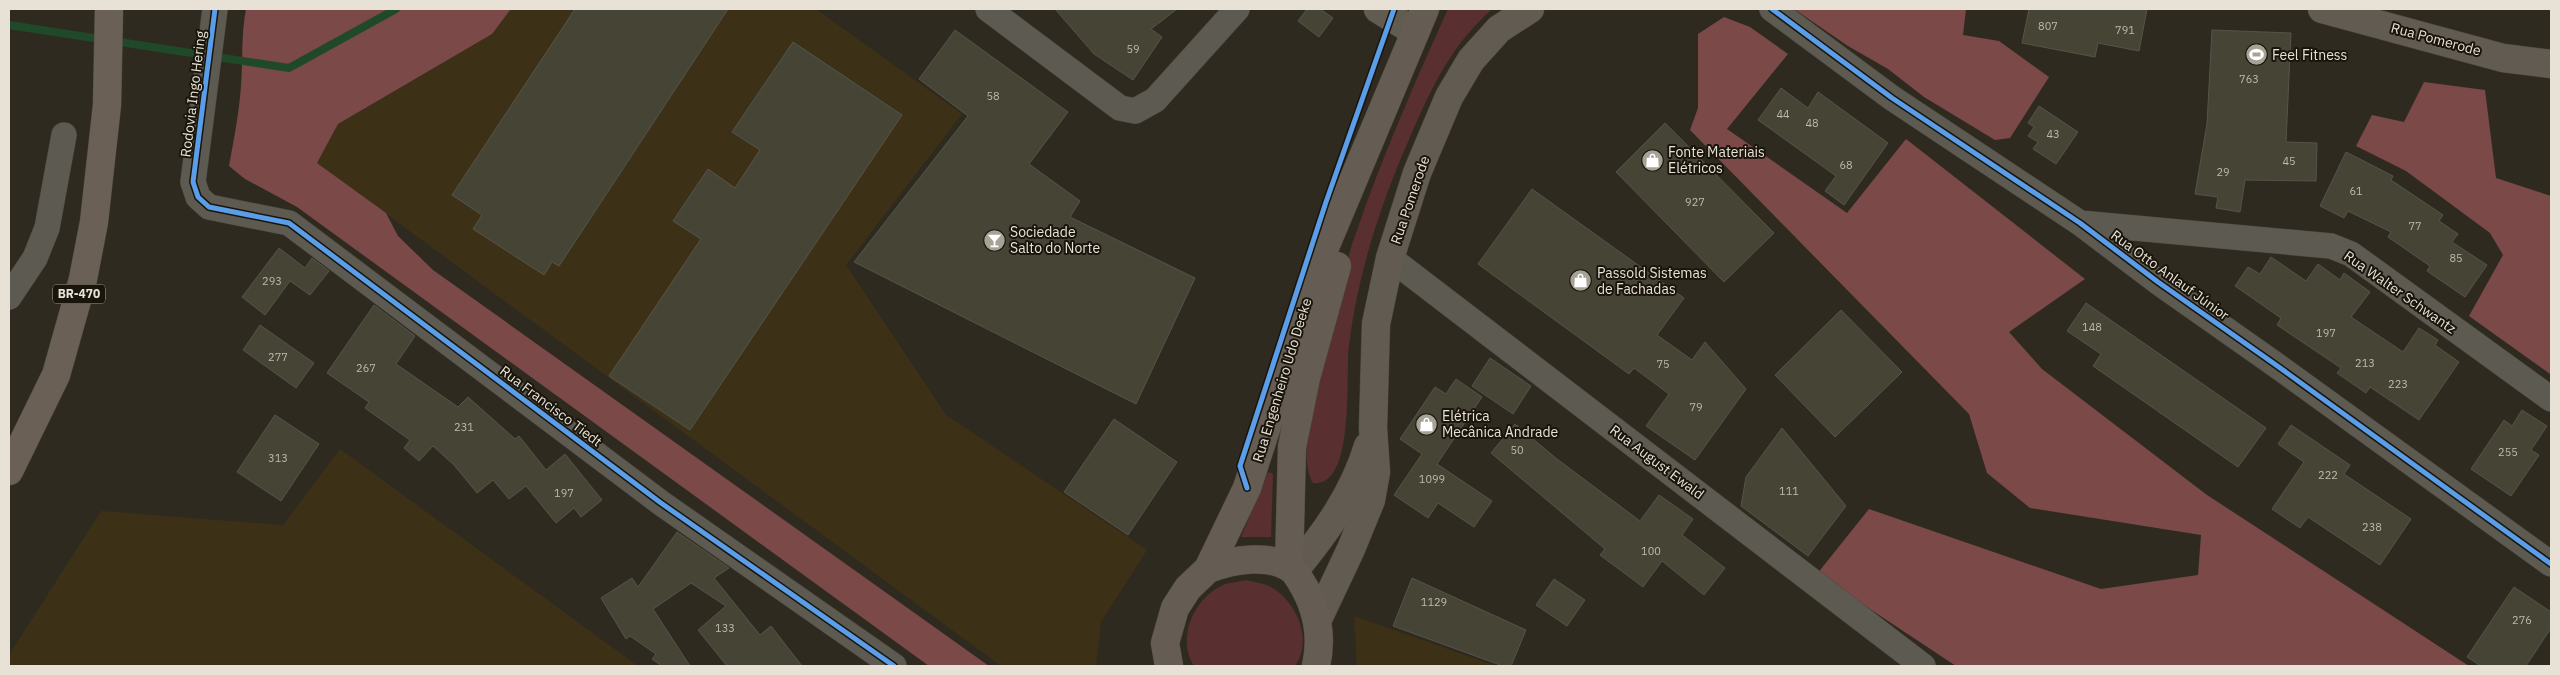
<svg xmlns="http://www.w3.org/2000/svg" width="2560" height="675" viewBox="0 0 2560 675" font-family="'IBM Plex Sans',sans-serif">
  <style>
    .built { fill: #3c3117 }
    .green { fill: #59302f }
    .forest { fill: #7b4948 }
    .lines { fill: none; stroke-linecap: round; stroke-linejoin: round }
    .stream { stroke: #204929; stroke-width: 8 }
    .building { fill: #464435; stroke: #56544b }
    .street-casing { stroke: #4c483f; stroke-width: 26 }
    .secondary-casing { stroke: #4c483f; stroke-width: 29 }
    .primary-casing { stroke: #4c483f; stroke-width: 29 }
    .highway-casing { stroke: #4c483f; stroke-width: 29 }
    .street { stroke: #5d5a51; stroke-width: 25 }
    .secondary { stroke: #625b52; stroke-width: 28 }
    .primary { stroke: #655d53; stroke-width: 28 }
    .highway { stroke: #6b6055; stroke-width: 28 }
    .cycleway-casing { stroke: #1a150c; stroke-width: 8 }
    .cycleway { stroke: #5a9eea; stroke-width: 5 }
    .labels { text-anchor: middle; stroke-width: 4; stroke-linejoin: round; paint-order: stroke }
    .number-label { font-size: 11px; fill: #c0baae }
    .shield { fill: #1a150c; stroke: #aaa499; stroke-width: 1 }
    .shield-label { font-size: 12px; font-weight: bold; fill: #e8e2d6 }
    .street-label { font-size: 14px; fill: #e8e2d6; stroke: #1a150c }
    .poi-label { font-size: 14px; fill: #e8e2d6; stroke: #1a150c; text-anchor: start }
  </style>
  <rect width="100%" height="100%" fill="#2f2a1f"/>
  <!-- built -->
  <path class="built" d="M511 9H816L962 114 846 265 946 415 1147 550 1101 622 1096 666H1001L317 163 338 124 492 34Z
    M340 449 638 666H9V655L101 511 283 525Z
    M1354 616 1496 666H1357Z"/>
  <!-- green -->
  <path class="green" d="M1448 9H1492C1477 23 1463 38 1452 55 1435 80 1423 107 1411 135 1381 202 1358 272 1349 345 1345 373 1356 488 1313 483 1292 450 1328 337 1338 299 1344 277 1348 254 1356 233 1382 157 1415 82 1448 9Z
    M1268 472 1273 474 1271 537H1241Z
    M1246 580C1253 582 1262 583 1269 586 1296 600 1314 639 1295 666H1194C1176 638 1194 598 1223 585 1230 582 1239 582 1246 580Z"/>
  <!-- forest -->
  <path class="forest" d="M246 9H511L492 34 338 124 317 163 386 213 398 236 433 270 989 666H929L297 207 245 179 229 166C234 139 239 113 241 86 243 60 241 35 246 9Z
    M1794 9H1966L1963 35 1999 41 2049 77 2010 138 1995 140 1924 97 1888 69 1848 46Z
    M1724 17 1750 27 1788 54 1727 129 1847 213 1906 139 2085 279 2009 332 2042 369 2207 495 2469 666H1956L1817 574 1869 509 2101 589 2198 575 2201 535 2030 508 1987 473 1969 414 1690 130 1698 108V34Z
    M2424 82 2485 90 2496 178 2551 196 2550 374 2469 316 2503 255 2490 233 2406 171 2356 146 2372 115 2404 122Z"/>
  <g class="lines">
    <!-- stream -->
    <path class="stream" d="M9 25 289 68 396 9"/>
  </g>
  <!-- building -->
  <path class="building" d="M575 9H728L559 266 552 262 544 275 473 229 482 215 452 195Z
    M1055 9H1177L1151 29 1162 37 1133 80 1094 54Z
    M1307 9H1320L1333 18 1319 37 1298 21Z
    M2029 9H2147L2139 51 2098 43 2095 57 2022 43Z
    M955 30 1068 112 1029 164 1080 201 1070 217 1195 278 1136 404 854 262 968 116 919 79Z
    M2212 30 2291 33 2286 142 2317 143 2316 181 2245 180 2240 212 2216 208 2218 197 2195 194 2207 124Z
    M793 42 902 115 690 430 609 376 701 239 673 221 708 169 735 188 760 150 732 132Z
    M1781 88 1808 108 1818 92 1888 143 1844 205 1825 191 1836 176 1758 120Z
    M2039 106 2078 132 2056 164 2033 149 2038 142 2028 136 2034 127 2028 123Z
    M1665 123 1774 233 1724 282 1616 172Z
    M2346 152 2393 176 2391 180 2443 215 2439 221 2458 234 2452 242 2487 265 2465 297 2427 271 2430 266 2388 237 2391 232 2348 211 2344 218 2320 206Z
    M1532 189 1684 298 1657 335 1692 360 1705 342 1746 389 1695 460 1646 426 1669 394 1634 368 1629 374 1478 264Z
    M279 248 305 268 312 258 329 271 310 295 290 281 265 315 242 297Z
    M2271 257 2306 281 2318 264 2340 280 2344 273 2370 292 2351 317 2403 352 2419 328 2438 340 2435 345 2459 362 2419 420 2370 387 2366 393 2337 373 2341 368 2277 325 2281 318 2235 286 2248 267 2260 274Z
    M2086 303 2266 428 2238 467 2093 366 2101 354 2067 331Z
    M374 305 415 336 396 364 458 407 468 397 515 439 519 436 546 470 565 454 602 500 581 517 574 508 556 523 526 486 509 499 493 480 477 493 454 465 433 446 419 461 404 448 410 440 365 408 369 402 327 373Z
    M1841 310 1902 372 1835 437 1775 375Z
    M260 325 314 363 296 388 243 350Z
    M1490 358 1531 386 1513 414 1472 386Z
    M1456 379 1482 397 1437 464 1492 501 1474 527 1438 503 1428 518 1394 495 1422 454 1400 439 1435 387 1446 394Z
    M2522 410 2547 426 2531 450 2539 455 2511 496 2471 469 2504 420 2512 426Z
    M275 415 319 444 281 501 237 472Z
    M1114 419 1177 462 1128 535 1064 492Z
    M1515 424 1557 459 1640 521 1659 495 1693 519 1682 535 1725 568 1704 595 1662 561 1643 587 1600 555 1605 549 1491 453Z
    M2291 425 2350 465 2344 474 2411 519 2380 565 2308 517 2300 528 2272 509 2304 462 2278 444Z
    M1782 428 1846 506 1808 556 1741 506 1746 477Z
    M677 532 729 568 714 578 760 635 771 626 802 666H727L698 630 726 606 691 583 653 609 690 666H662L652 659 656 654 630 636 626 639 601 598 632 578 638 587Z
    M1412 578 1526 630 1511 666H1503L1393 626Z
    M1554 579 1585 600 1567 626 1536 605Z
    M2514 587 2551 612V628L2526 666H2481L2467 657Z"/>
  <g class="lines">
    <defs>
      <path id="street" d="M215 9 193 182 198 197 209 207 289 223 661 503 894 666
        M988 9 1120 108 1135 111 1155 100 1237 9
        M1772 9 1892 98 2080 223 2158 282 2276 365 2551 564
        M2080 223 2331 246 2351 254 2551 399
        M1390 258 1923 666
        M9 297 35 258 47 228 64 135"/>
      <path id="secondary" d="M1378 9 1415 32
        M2322 9 2503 58 2551 64
        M1294 571C1326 532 1353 495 1368 446
        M1318 619 1351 549 1371 500 1376 472 1373 428 1376 324 1390 258 1417 173 1449 97 1471 60 1499 29 1530 9"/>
      <path id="primary" d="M1289 567 1292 447 1306 378 1337 266
        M1208 569C1232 560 1272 552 1294 571 1315 600 1324 631 1316 666
        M1169 666 1165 643 1175 608 1188 588 1208 569 1247 488 1323 252 1425 9"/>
      <path id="highway" d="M9 471 56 375 83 279 94 222 107 105 109 9"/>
    </defs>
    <!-- street casing -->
    <use href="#street" class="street-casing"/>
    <!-- secondary casing -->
    <use href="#secondary" class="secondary-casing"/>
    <!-- primary casing -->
    <use href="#primary" class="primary-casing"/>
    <!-- highway casing -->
    <use href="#highway" class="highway-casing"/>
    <!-- street -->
    <use href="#street" class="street"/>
    <!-- secondary -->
    <use href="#secondary" class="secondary"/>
    <!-- primary -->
    <use href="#primary" class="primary"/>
    <!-- highway -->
    <use href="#highway" class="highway"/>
    <defs>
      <path id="cycleway" d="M215 9 193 182 198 197 209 207 289 223 661 503 894 666
        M1772 9 1892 98 2080 223 2158 282 2276 365 2551 564
        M1247 488 1240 466 1326 202 1394 9"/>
    </defs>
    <!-- cycleway casing -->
    <use href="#cycleway" class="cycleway-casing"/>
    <!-- cycleway -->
    <use href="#cycleway" class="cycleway"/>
  </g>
  <!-- icons -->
  <defs>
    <symbol id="stadium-disc" viewBox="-11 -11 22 22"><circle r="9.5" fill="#a7a296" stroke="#1a150c"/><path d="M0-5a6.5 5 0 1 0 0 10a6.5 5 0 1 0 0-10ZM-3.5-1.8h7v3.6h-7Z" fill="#fff"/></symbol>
    <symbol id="shop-disc" viewBox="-11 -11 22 22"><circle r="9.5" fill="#a7a296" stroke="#1a150c"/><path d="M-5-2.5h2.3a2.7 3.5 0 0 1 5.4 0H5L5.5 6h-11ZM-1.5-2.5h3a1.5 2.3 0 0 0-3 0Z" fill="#fff"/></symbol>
    <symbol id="bar-disc" viewBox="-11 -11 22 22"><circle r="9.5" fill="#a7a296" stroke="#1a150c"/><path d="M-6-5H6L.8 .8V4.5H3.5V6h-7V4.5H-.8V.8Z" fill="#fff"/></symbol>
  </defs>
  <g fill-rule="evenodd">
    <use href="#stadium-disc" x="2244" y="42" width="25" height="25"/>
    <use href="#shop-disc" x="1640" y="148" width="25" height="25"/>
    <use href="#bar-disc" x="982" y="228" width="25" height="25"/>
    <use href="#shop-disc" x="1568" y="268" width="25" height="25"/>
    <use href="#shop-disc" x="1414" y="412" width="25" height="25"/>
  </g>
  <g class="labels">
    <!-- number labels -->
    <g class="number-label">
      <text x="2048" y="30">807</text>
      <text x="2125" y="34">791</text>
      <text x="1133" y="53">59</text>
      <text x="2249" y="83">763</text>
      <text x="993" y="100">58</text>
      <text x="1783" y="118">44</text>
      <text x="1812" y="127">48</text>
      <text x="2053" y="138">43</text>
      <text x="2289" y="165">45</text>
      <text x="1846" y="169">68</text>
      <text x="2223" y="176">29</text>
      <text x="2356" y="195">61</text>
      <text x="1695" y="206">927</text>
      <text x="2415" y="230">77</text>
      <text x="2456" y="262">85</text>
      <text x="272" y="285">293</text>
      <text x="2092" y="331">148</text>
      <text x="2326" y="337">197</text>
      <text x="278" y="361">277</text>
      <text x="2365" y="367">213</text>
      <text x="1663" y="368">75</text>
      <text x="366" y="372">267</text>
      <text x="2398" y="388">223</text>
      <text x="1696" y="411">79</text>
      <text x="464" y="431">231</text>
      <text x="1517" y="454">50</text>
      <text x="2508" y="456">255</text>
      <text x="278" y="462">313</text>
      <text x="2328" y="479">222</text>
      <text x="1432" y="483">1099</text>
      <text x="1789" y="495">111</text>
      <text x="564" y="497">197</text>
      <text x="2372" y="531">238</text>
      <text x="1651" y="555">100</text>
      <text x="1434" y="606">1129</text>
      <text x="2522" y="624">276</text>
      <text x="725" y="632">133</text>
    </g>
    <!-- shield labels -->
    <rect class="shield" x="53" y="284.5" width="52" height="19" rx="4"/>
    <g class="shield-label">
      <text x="79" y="298">BR-470</text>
    </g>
    <!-- street labels -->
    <g class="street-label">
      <text transform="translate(2436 39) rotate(15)" y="5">Rua Pomerode</text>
      <text transform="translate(193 94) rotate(-83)" y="5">Rodovia Ingo Hering</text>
      <text transform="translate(1410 200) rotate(-71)" y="5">Rua Pomerode</text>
      <text transform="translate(2170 275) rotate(36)" y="5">Rua Otto Anlauf Júnior</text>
      <text transform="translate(2400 292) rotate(35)" y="5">Rua Walter Schwantz</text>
      <text transform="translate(1282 380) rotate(-73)" y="5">Rua Engenheiro Udo Deeke</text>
      <text transform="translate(551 406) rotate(37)" y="5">Rua Francisco Tiedt</text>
      <text transform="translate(1657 462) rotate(37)" y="5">Rua August Ewald</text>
    </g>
    <!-- poi labels -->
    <g class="poi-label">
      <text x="2272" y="60">Feel Fitness</text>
      <text x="1668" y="157">Fonte Materiais<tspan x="1668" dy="16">Elétricos</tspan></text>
      <text x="1010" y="237">Sociedade<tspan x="1010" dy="16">Salto do Norte</tspan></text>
      <text x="1597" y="278">Passold Sistemas<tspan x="1597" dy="16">de Fachadas</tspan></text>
      <text x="1442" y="421">Elétrica<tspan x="1442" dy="16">Mecânica Andrade</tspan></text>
    </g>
  </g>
  <!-- border -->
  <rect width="2560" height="675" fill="none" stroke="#e8e2d6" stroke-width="20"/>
</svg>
